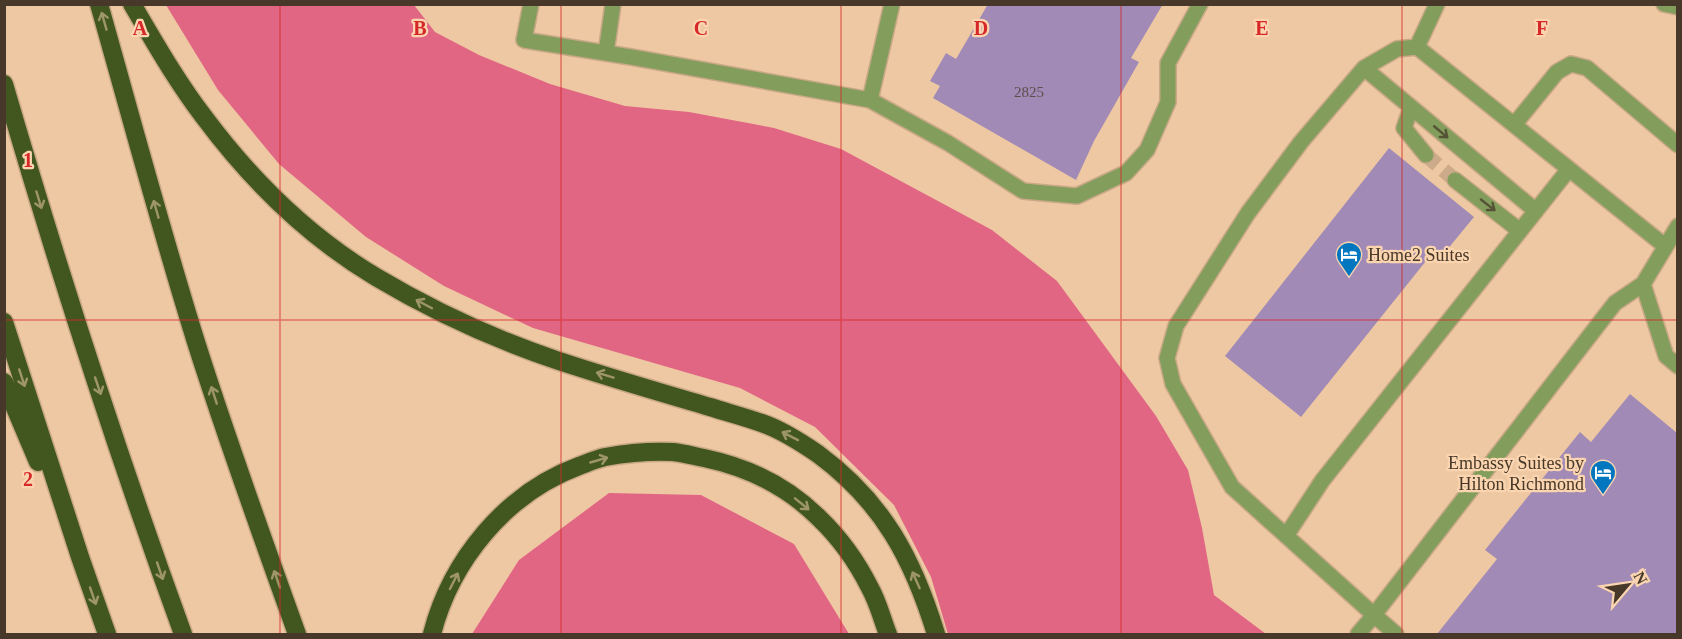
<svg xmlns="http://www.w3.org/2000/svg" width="1682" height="639" viewBox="0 0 1682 639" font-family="Georgia,serif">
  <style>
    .forest { fill: #e16684 }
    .building { fill: #a18bb6 }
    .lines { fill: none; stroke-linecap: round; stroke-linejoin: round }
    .minor-tunnel { stroke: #cdab8a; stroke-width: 15; stroke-dasharray: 15 8; stroke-linecap: butt }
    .minor-casing { stroke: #c9a887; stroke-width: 18 }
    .highway-casing { stroke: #c9a887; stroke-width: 21 }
    .minor { stroke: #839e5c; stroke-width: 15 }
    .highway { stroke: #42571f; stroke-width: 18 }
    .oneway { stroke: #9e9667 }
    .oneway2 { stroke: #565236 }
    .grid { fill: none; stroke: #d62828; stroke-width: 1.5; stroke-opacity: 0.55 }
    .labels { text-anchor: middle; stroke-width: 4.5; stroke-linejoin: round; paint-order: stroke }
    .number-label { font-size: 15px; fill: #5e4d4c }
    .poi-label { font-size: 18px; fill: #473829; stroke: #fbd5af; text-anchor: start }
    .grid-label { font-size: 20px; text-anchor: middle; font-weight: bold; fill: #d62828; stroke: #fbd5af; stroke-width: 4.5; stroke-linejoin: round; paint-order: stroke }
  </style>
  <rect width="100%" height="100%" fill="#eec8a2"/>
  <!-- forest -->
  <path class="forest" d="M166 5H414L435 32 479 55 550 84 625 106 689 112 774 128 841 149 992 230 1057 281 1156 416 1188 470 1202 528 1214 595 1266 634H948L931 577 894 505 815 427 740 388 533 328 444 286 366 237 279 164 218 90Z
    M609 493 701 495 794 544 849 634H472L519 560Z"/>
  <!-- building -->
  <path class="building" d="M988 4H1163L1131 58 1139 62 1094 141 1076 180 933 98 940 86 930 81 946 53 956 59Z
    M1389 148 1474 217 1437 262 1430 256 1301 417 1225 356Z
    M1630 394 1677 433V634H1437L1497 559 1485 550 1580 432 1591 442Z"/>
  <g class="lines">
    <!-- minor-tunnel -->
    <path class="minor-tunnel" d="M1426 155 1455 180"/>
    <defs>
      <path id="minor" d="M531 4 524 40 631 57 870 100 948 143 1023 191 1077 196 1126 173 1147 150 1168 102V63L1200 4
        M1437 4 1417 47 1397 49 1364 68 1301 142 1248 213 1176 326 1167 358 1173 384 1232 487 1374 615 1615 303 1643 284
        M1664 4 1678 7
        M1417 47 1665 246
        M606 53 613 4
        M1364 68 1536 211
        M870 100 892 4
        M1411 108 1404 128 1426 155
        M1514 125 1557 72 1571 64 1587 68 1678 145
        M1455 180 1520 231
        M1678 226 1643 284 1666 356 1678 366
        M1286 536 1322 481 1569 169
        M1358 634 1374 615 1396 634"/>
      <path id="highway" d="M99 4C131 117 161 230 196 342 227 440 262 537 297 634
        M132 4C155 43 177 82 204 117 251 180 309 237 376 277 433 311 494 339 556 360 607 377 659 392 710 407 729 413 749 418 767 425 785 432 802 443 818 454 883 502 913 559 936 634
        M4 84C58 269 117 453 183 634
        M4 322 80 557 107 634
        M4 382 38 462
        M432 634C451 560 506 493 579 466 587 463 596 459 605 457 627 453 650 451 673 452 683 453 694 456 704 458 747 467 788 487 819 518 840 538 857 562 870 588 878 602 882 619 888 634"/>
    </defs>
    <!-- minor casing -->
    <use href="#minor" class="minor-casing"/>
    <!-- highway casing -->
    <use href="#highway" class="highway-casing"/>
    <!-- minor -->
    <use href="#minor" class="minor"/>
    <!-- highway -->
    <use href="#highway" class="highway"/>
  </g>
  <!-- one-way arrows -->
  <defs><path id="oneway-shaft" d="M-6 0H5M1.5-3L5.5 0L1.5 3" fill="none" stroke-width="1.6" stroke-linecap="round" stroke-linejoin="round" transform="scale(1.5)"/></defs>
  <g class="oneway">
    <use href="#oneway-shaft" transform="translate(104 21) rotate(-106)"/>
    <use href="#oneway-shaft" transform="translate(39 200) rotate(73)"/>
    <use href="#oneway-shaft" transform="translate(156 209) rotate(-106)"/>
    <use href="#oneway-shaft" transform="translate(424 304) rotate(-152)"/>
    <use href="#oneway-shaft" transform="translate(605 375) rotate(-163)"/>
    <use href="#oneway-shaft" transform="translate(22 378) rotate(72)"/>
    <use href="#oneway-shaft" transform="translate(98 386) rotate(71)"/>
    <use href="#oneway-shaft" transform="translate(214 395) rotate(-108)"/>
    <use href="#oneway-shaft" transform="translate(790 436) rotate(-153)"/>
    <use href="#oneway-shaft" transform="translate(599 460) rotate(-16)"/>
    <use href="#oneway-shaft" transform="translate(802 504) rotate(39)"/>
    <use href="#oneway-shaft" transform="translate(160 571) rotate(71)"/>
    <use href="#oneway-shaft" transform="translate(277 579) rotate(-109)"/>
    <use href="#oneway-shaft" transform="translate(916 580) rotate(-114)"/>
    <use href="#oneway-shaft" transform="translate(454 581) rotate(-63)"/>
    <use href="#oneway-shaft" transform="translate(93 596) rotate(71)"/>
  </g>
  <g class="oneway2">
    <use href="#oneway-shaft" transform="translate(1441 132) rotate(40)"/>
    <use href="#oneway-shaft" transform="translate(1488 205) rotate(38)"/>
  </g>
  <!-- grid -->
  <path class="grid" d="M280 4V634M561 4V634M841 4V634M1121 4V634M1402 4V634M4 320H1678"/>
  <!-- icons -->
  <defs>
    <symbol id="hotel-pin" viewBox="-11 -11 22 30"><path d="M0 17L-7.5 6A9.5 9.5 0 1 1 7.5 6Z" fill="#0376c0" stroke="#fbd5af"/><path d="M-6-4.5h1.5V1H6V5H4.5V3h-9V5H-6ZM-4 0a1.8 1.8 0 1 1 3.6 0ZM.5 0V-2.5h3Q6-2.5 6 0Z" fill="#fff"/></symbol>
  </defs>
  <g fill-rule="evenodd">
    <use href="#hotel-pin" x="1334" y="240" width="30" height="40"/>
    <use href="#hotel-pin" x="1588" y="458" width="30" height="40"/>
  </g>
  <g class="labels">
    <!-- number labels -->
    <g class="number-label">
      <text x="1029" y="97">2825</text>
    </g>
    <!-- poi labels -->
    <g class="poi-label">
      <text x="1368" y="261">Home2 Suites</text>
      <text x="1584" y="469" text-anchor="end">Embassy Suites by<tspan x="1584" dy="21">Hilton Richmond</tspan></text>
    </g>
  </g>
  <g class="grid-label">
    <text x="140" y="35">A</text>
    <text x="420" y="35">B</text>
    <text x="701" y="35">C</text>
    <text x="981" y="35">D</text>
    <text x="1262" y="35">E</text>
    <text x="1542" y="35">F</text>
    <text x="28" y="167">1</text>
    <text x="28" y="486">2</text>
  </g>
  <!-- border -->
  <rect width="1682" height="639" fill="none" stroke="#473829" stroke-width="12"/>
  <!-- north arrow -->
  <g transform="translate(1628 585) rotate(61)" stroke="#fbd5af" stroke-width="4.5" paint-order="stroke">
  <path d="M0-4.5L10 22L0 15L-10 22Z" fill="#473829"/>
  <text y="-9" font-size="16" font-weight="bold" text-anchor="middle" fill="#473829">N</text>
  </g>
</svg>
